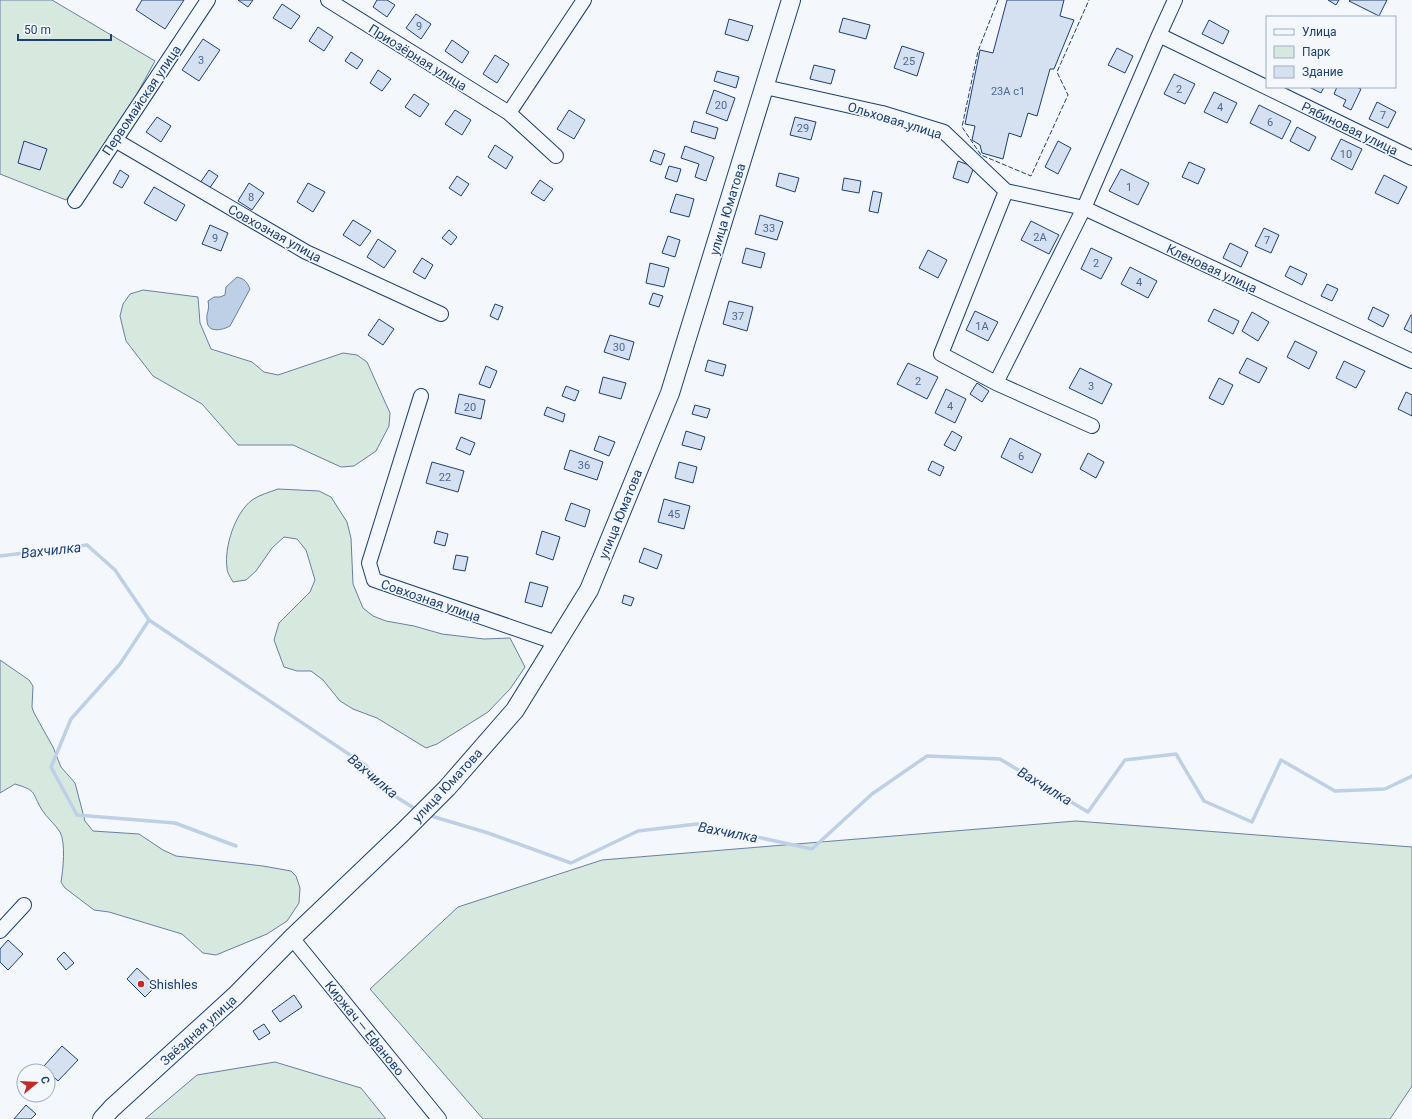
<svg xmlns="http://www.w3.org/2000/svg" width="1412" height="1119" viewBox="0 0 1412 1119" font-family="Roboto,sans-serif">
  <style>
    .green { fill: #d7e8df; stroke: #687fa3 }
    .water { fill: #bed0e5; stroke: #687fa3 }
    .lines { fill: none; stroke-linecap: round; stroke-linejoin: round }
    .stream { stroke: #bed0e5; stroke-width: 3.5 }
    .building { fill: #d5e0f0; stroke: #1d3f73 }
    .minor-casing { stroke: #1d3f73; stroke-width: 16 }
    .major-casing { stroke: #1d3f73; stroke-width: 20 }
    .minor { stroke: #f4f7fb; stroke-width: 14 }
    .major { stroke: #f4f7fb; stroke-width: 18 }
    .fence { stroke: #1d3f73; stroke-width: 1; stroke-dasharray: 5 2; stroke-linecap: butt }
    .poi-dot { fill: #c62828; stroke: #f4f7fb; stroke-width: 1.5 }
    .labels { text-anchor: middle; stroke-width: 3; stroke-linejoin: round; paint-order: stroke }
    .number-label { font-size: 11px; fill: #4b6792 }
    .street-label { font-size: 13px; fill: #1d3f73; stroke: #f4f7fb }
    .poi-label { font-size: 13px; fill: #1d3f73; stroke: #f4f7fb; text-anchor: start }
    .water-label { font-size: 14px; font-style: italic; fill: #1d3f73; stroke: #f4f7fb }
  </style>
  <rect width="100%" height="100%" fill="#f4f7fb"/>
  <!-- green -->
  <path class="green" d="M0 0H52L155 61 116 132 66 200 0 174Z
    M143 290 198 297 200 323 211 349 252 362 264 372 278 375 343 353 357 355 367 362 390 413 389 426 376 451 354 466 341 467 293 445H238L202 404 153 376 126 341 120 316 123 304 130 294Z
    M278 489 319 491 331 497 347 522 351 538 353 584 363 608 373 616 386 621 414 626 442 634 484 639 510 638 525 667 510 689 488 712 437 744 426 748 377 718 353 709 340 701 323 680 311 671H297L284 667 274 640 279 623 310 592 315 580 306 550 297 539 284 537 272 548 256 571 246 580 233 582C231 578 227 573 227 568 224 547 235 513 252 500 259 495 270 492 278 489Z
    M0 660 29 680 33 686 32 707 34 713 53 747 61 767 75 783 85 821 93 831 139 834 163 850 176 856 263 866 291 871 296 876 300 888 299 903 287 921 267 934 216 955 203 953 182 934 109 912 94 910 65 888 61 882C63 870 66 843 60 832 55 824 47 818 42 810 31 792 38 791 15 784L0 793Z
    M1076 821 1412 847V1086L1390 1119H483L370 989 458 907 602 860Z
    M275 1062 361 1088 386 1119H145L197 1075Z"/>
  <!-- water -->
  <path class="water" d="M237 277C245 279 247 282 250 289L230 326C223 330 207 334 207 320 206 313 210 310 208 301L214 297H220L225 295 226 287Z"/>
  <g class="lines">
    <!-- stream -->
    <path class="stream" d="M0 556 87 545 115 570 149 620 365 765 387 791 417 810
      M149 620 120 664 71 719 51 767 77 815 175 823 236 846
      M428 815 488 833 571 863 638 831 697 824 812 849 872 794 927 756 1000 759 1088 812 1125 760 1176 754 1204 801 1252 822 1281 760 1335 791 1385 789 1412 776"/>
  </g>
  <!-- building -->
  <path class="building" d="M142 0H184L165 29 136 10Z
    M238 0H253L248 7Z
    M377 0H387L395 5 387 17 373 7Z
    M1007 0H1064L1060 16 1074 20 1054 69H1050L1037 116 1028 113 1021 137 1009 133 1003 159 982 153 980 145 972 140 975 126 965 124 980 50 993 53Z
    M1328 0H1339L1336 5Z
    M1350 0H1387L1379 16 1349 1Z
    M282 4 300 16 291 29 273 18Z
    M416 14 431 24 421 39 406 28Z
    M843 18 870 25 866 39 839 32Z
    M729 19 753 26 748 41 725 34Z
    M1209 20 1229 31 1223 44 1202 34Z
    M318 27 333 37 324 51 309 41Z
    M203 39 220 50 199 81 182 70Z
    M452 40 469 52 462 63 445 51Z
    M902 46 924 53 917 76 894 68Z
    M1117 48 1133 56 1125 73 1108 65Z
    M351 52 363 60 357 69 345 61Z
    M495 55 509 64 497 83 483 74Z
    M814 65 835 70 831 84 810 79Z
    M378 70 391 79 382 91 370 83Z
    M717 71 739 77 736 88 714 81Z
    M1174 74 1195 84 1185 104 1164 94Z
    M1309 87H1324L1321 93Z
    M1337 87H1357L1361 89 1351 110 1343 106 1346 100 1334 94Z
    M714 90 735 98 727 121 706 113Z
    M1214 92 1237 103 1227 123 1204 112Z
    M414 94 429 104 420 117 405 107Z
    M1377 102 1396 112 1388 128 1369 119Z
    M1259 105 1291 121 1282 139 1250 123Z
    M455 110 471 120 462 135 445 124Z
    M569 110 585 120 574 139 557 129Z
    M157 117 171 126 161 142 146 132Z
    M795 117 816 122 811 140 790 135Z
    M694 121 718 128 715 139 691 132Z
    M1297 127 1316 137 1309 151 1290 141Z
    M1341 139 1362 149 1352 170 1331 159Z
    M24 141 47 149 40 170 18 163Z
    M1058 141 1071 148 1058 174 1045 167Z
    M495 145 513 157 506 169 488 157Z
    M685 146 714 157 706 181 695 177 699 164 681 158Z
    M654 150 665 154 661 165 650 161Z
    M958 161 974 167 968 183 953 178Z
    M1189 162 1205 169 1198 184 1182 177Z
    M669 166 681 169 677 182 665 178Z
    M1121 169 1149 183 1138 205 1109 191Z
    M120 170 129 176 122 188 113 183Z
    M209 170 218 176 209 189 200 183Z
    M779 173 799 178 795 192 776 186Z
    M1384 175 1407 187 1398 204 1375 193Z
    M457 176 469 184 461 196 449 188Z
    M844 178 861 181 859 193 842 190Z
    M540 180 553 189 544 201 531 193Z
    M249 183 264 193 252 210 238 201Z
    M308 183 325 192 313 212 297 202Z
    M154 187 185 205 176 221 144 203Z
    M873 191 882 193 878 213 869 211Z
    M676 194 694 199 689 217 670 212Z
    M760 215 783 222 777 240 755 234Z
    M353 220 371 231 360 246 343 235Z
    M1031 221 1059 235 1049 254 1021 240Z
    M210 225 228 233 221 251 202 244Z
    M1264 228 1279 235 1271 253 1255 246Z
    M449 230 457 237 451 245 442 238Z
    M668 236 680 240 675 257 662 253Z
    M378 239 396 251 384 268 367 257Z
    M1230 243 1248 252 1241 267 1223 258Z
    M746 248 765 253 761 268 742 263Z
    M1091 248 1112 258 1101 279 1081 269Z
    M928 250 947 260 938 278 919 268Z
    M422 258 433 265 425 279 413 272Z
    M650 263 669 268 664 287 646 283Z
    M1290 266 1307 274 1302 285 1285 276Z
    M1130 267 1157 281 1148 298 1121 284Z
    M1327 284 1338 289 1332 301 1321 296Z
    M653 293 663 296 659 307 649 304Z
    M729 301 753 307 747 331 723 324Z
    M495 304 503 307 498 320 490 316Z
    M1373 307 1389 315 1383 327 1368 319Z
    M1214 309 1239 321 1233 334 1208 321Z
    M975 311 998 322 988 341 966 330Z
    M1252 312 1269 322 1258 341 1242 331Z
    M1411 315H1412V333L1404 329Z
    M379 319 394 329 383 345 368 335Z
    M610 335 634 342 629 360 604 352Z
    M1295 341 1317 352 1309 369 1287 357Z
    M1247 358 1267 368 1259 383 1239 373Z
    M708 360 726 365 723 376 705 371Z
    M1344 361 1365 371 1356 388 1336 378Z
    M908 363 938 377 927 399 897 384Z
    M486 366 497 371 490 388 479 384Z
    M1080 368 1112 384 1102 404 1069 388Z
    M603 377 626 383 621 399 599 393Z
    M1219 378 1233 385 1223 405 1209 398Z
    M977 383 989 391 982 402 970 394Z
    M566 386 579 391 575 401 562 396Z
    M946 389 966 399 955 423 935 413Z
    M1406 392 1412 395V416L1398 409Z
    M459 394 485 400 481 419 455 413Z
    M695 405 710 409 707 418 692 414Z
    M547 407 565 414 563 422 544 415Z
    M686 431 705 437 701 450 682 445Z
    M952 431 962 437 955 451 944 445Z
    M599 436 615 442 609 456 594 450Z
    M461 437 475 443 470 455 456 449Z
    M1010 438 1041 454 1032 473 1001 457Z
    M570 450 603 462 597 480 564 469Z
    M1088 453 1104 462 1096 478 1080 469Z
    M932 461 944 467 940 476 928 470Z
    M432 462 464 471 458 492 426 483Z
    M679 462 697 467 693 483 675 478Z
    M664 499 690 506 684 529 658 522Z
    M571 503 590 510 585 527 565 520Z
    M437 531 448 534 445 546 434 543Z
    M542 531 560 537 553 560 536 554Z
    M644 548 662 555 657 569 639 562Z
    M456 555 468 557 465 571 453 569Z
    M530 582 548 587 542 607 525 602Z
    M624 595 634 598 631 606 622 603Z
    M8 940 23 954 8 970 0 962V949Z
    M64 952 74 963 66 970 57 959Z
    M137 968 156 986 145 997 127 979Z
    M294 995 302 1007 280 1022 272 1011Z
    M264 1024 270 1033 259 1040 253 1031Z
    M62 1046 78 1060 58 1081 43 1067Z
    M26 1105 36 1114 31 1119H14Z"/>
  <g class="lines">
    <defs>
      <path id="minor" d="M328 0 509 113 584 0
        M1159 35 1412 158
        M765 87 882 113 944 132 1006 191
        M509 113 556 156
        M115 140 306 252 441 314
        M1006 191 1084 208 1412 361
        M75 201 208 0
        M996 383 941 354 1006 191
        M421 396 369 563 374 580 557 643
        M1092 426 996 383 1084 208 1159 35 1175 0
        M0 931 24 905
        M292 938 439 1119"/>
      <path id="major" d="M102 1119 112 1108 235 996 292 938 403 832 447 788 515 710 589 590 670 393 791 0"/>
    </defs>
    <!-- minor casing -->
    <use href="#minor" class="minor-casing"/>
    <!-- major casing -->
    <use href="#major" class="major-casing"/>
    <!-- minor -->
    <use href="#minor" class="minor"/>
    <!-- major -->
    <use href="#major" class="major"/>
    <!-- fence -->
    <path class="fence" d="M998 0 978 51 962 127 981 155 1031 176 1068 95 1057 72 1089 0"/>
  </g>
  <!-- markers -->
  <circle class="poi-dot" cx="141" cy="984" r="4"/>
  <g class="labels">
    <!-- number labels -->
    <g class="number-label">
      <text x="419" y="30">9</text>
      <text x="201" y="64">3</text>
      <text x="909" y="65">25</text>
      <text x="1179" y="93">2</text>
      <text x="1008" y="95">23А с1</text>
      <text x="721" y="109">20</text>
      <text x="1220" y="111">4</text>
      <text x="1383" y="119">7</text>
      <text x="1270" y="126">6</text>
      <text x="803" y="132">29</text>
      <text x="1346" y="158">10</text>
      <text x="1129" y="191">1</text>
      <text x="251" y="201">8</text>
      <text x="769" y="232">33</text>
      <text x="1040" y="241">2А</text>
      <text x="215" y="242">9</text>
      <text x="1267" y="244">7</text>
      <text x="1096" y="267">2</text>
      <text x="1139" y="286">4</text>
      <text x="738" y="320">37</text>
      <text x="982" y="330">1А</text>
      <text x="619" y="351">30</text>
      <text x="918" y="385">2</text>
      <text x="1091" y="390">3</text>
      <text x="950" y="410">4</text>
      <text x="470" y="411">20</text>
      <text x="1021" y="460">6</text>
      <text x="584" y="469">36</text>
      <text x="445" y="481">22</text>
      <text x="674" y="518">45</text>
    </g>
    <!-- street labels -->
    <g class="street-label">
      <text transform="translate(418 57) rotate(32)" y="5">Приозёрная улица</text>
      <text transform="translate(141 100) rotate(-56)" y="5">Первомайская улица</text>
      <text transform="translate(895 120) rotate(17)" y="5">Ольховая улица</text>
      <text transform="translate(1350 128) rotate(26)" y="5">Рябиновая улица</text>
      <text transform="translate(727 209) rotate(-73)" y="5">улица Юматова</text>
      <text transform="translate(275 233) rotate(29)" y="5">Совхозная улица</text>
      <text transform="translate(1212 268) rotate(25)" y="5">Кленовая улица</text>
      <text transform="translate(620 514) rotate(-68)" y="5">улица Юматова</text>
      <text transform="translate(431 600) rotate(19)" y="5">Совхозная улица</text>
      <text transform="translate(447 785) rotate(-47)" y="5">улица Юматова</text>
      <text transform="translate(365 1028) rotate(51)" y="5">Киржач — Ефаново</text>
      <text transform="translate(198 1030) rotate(-42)" y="5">Звёздная улица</text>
    </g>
    <!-- poi labels -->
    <g class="poi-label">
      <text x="149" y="989">Shishles</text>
    </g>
    <!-- water labels -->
    <g class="water-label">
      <text transform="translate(51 550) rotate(-6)" y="5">Вахчилка</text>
      <text transform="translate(373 776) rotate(40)" y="5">Вахчилка</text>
      <text transform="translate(1045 786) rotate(31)" y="5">Вахчилка</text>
      <text transform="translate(728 832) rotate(11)" y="5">Вахчилка</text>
    </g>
  </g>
  <!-- legend -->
  <rect x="1266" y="16" width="130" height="72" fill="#f4f7fb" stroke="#9eadc5"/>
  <rect x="1274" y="29" width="20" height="6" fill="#f4f7fb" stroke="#9eadc5"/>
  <text x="1302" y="36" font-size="12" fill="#1d3f73">Улица</text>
  <rect x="1274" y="46" width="20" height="12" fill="#d7e8df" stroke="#9eadc5"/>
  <text x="1302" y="56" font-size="12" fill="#1d3f73">Парк</text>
  <rect x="1274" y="66" width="20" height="12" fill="#d5e0f0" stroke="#9eadc5"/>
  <text x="1302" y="76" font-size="12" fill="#1d3f73">Здание</text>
  <!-- north arrow -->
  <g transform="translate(36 1083) rotate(72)"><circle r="19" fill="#f4f7fb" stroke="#9eadc5"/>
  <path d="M0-3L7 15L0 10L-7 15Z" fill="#c62828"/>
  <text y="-6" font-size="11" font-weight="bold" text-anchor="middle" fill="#1d3f73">С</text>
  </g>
  <!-- scale -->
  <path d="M18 34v6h93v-6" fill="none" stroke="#1d3f73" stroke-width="2"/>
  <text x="24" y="34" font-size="12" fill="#1d3f73" stroke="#f4f7fb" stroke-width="3" paint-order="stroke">50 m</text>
</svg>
